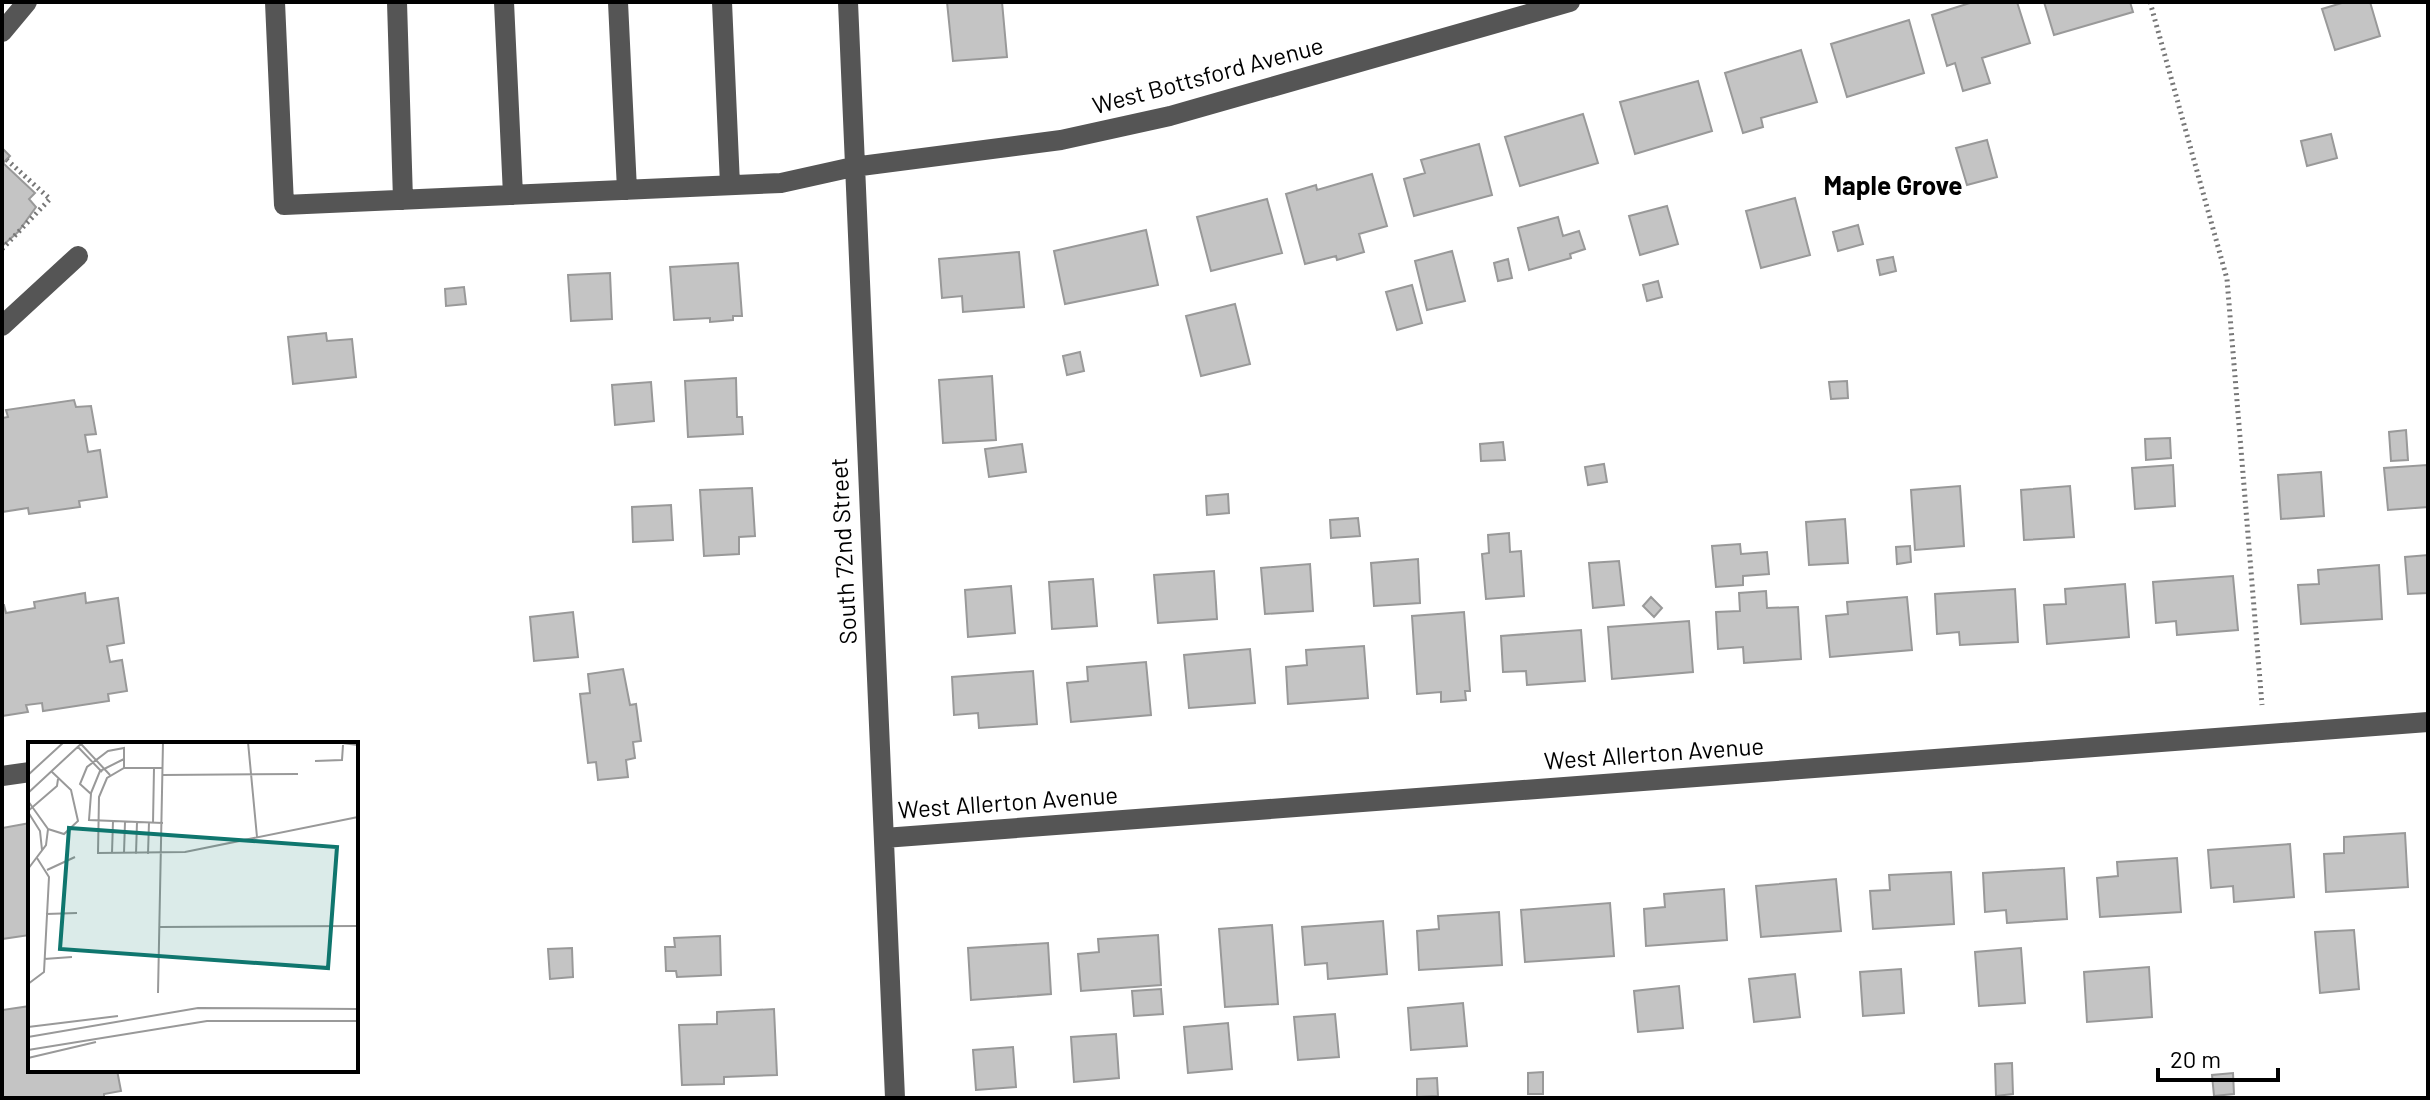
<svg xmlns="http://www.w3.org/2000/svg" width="2430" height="1100" viewBox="0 0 2430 1100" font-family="Barlow,sans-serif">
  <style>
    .building { fill: #c4c4c4; stroke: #999; stroke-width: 2 }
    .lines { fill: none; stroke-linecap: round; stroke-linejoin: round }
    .path { stroke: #777; stroke-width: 5; stroke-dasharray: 2 4; stroke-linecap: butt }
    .minor { stroke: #555; stroke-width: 20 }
    .labels { text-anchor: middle; stroke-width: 8; stroke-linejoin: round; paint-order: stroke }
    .street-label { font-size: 24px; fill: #000; stroke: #fff }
    .neighbourhood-label { font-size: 26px; font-weight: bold; fill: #000; stroke: #fff }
    .inset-road { fill: none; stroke: #999; stroke-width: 2 }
    .view { fill: #0f766e; fill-opacity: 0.15; stroke: #0f766e; stroke-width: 4 }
    .inset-edge { fill: none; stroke: #000; stroke-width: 4 }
  </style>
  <rect width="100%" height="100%" fill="#fff"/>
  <!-- building -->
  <path class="building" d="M947 2H1002L1007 57 953 61Z
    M1973 2H2017L2030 43 1982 58 1990 83 1963 91 1955 63 1947 66 1932 15Z
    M2044 2H2130L2133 12 2054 35Z
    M2345 2H2370L2380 36 2335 50 2322 9Z
    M1909 20 1924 73 1847 97 1831 44Z
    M1801 50 1817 102 1761 118 1763 127 1743 133 1725 73Z
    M1698 81 1712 131 1635 154 1620 102Z
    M1583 114 1598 163 1520 186 1505 137Z
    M2331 134 2337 158 2307 166 2301 141Z
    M1987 140 1997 177 1967 185 1956 148Z
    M1479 144 1492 195 1414 216 1404 179 1425 173 1421 160Z
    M2 148 10 156 3 163 35 193 29 199 36 207 18 232 2 246Z
    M1372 174 1387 226 1359 234 1364 252 1337 260 1336 256 1305 264 1286 194 1316 185 1317 190Z
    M1795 198 1810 255 1761 268 1746 211Z
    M1267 199 1282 253 1211 271 1197 217Z
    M1667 206 1678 244 1640 255 1629 216Z
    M1558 217 1563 236 1579 231 1585 249 1570 254 1571 258 1529 270 1518 228Z
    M1858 225 1863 244 1838 251 1833 232Z
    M1146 230 1158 285 1065 304 1054 251Z
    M1452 251 1465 301 1427 310 1415 261Z
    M1019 252 1024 307 963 312 962 296 942 298 939 259Z
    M1893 257 1896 271 1880 275 1877 260Z
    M1508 259 1512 278 1498 281 1494 263Z
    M738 263 742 316H733V320L710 322V318L674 320 670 267Z
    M610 273 612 319 571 321 568 275Z
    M1658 281 1662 297 1647 301 1643 285Z
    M1412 285 1422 323 1397 330 1386 292Z
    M464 287 466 304 446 306 445 289Z
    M1235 304 1250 364 1201 376 1186 316Z
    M326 333 327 341 352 339 356 377 293 384 288 337Z
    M1080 352 1084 371 1067 375 1063 356Z
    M992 376 996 440 943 443 939 380Z
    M736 378 737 417H742L743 434 688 437 685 381Z
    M1847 381 1848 398 1831 399 1829 382Z
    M651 382 654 421 615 425 612 385Z
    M74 400 76 407 91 406 96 434 85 435 88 452 100 450 107 497 79 501 80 507 29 514 28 508 2 512V418L8 417 6 410Z
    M2406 430 2408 460 2391 461 2389 432Z
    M2170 438 2171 458 2146 460 2145 439Z
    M1503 442 1505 460 1481 461 1480 444Z
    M1022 444 1026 472 989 477 985 449Z
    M1604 464 1607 482 1588 485 1585 467Z
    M2173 465 2175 506 2135 509 2132 468Z
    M2427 465 2428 507 2388 510 2384 468Z
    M2321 472 2324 516 2281 519 2278 475Z
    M1960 486 1964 546 1915 550 1911 490Z
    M2070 486 2074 537 2024 540 2021 490Z
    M752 488 755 536 739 537V554L704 556 700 490Z
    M1228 494 1229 513 1207 515 1206 496Z
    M671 505 673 540 633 542 632 507Z
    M1358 518 1360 536 1331 538 1330 520Z
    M1845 519 1848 563 1809 565 1806 522Z
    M1509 533 1510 552 1521 551 1524 596 1486 599 1482 554 1489 553 1488 535Z
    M1740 544 1741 554 1767 552 1769 574 1743 576V585L1716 587 1712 546Z
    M1910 546 1911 562 1897 564 1896 547Z
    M2428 555V593L2408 594 2405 557Z
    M1418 559 1420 603 1374 606 1371 563Z
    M1619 561 1624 605 1593 608 1589 563Z
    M1310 564 1313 611 1265 614 1261 568Z
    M2379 565 2382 619 2301 624 2298 585 2319 584 2318 570Z
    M1214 571 1217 619 1158 623 1154 575Z
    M2233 576 2238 630 2177 635 2176 621 2156 623 2153 582Z
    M1093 579 1097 626 1052 629 1049 582Z
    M2125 584 2129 637 2047 644 2044 605 2066 604 2065 589Z
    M1011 586 1015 633 968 637 965 590Z
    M2015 589 2018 642 1960 645 1959 632 1937 634 1935 594Z
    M1766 591 1767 608 1798 607 1801 659 1744 663 1743 647 1718 649 1716 612 1740 611 1739 593Z
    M85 593 86 603 118 598 124 643 107 646 110 662 122 660 127 691 108 694 109 701 43 711 42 703 26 705 28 712 2 716V605H4L6 613 35 608 34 602Z
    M1651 597 1662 608 1654 617 1643 606Z
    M1907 597 1912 650 1830 657 1826 616 1848 614 1847 602Z
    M573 612 578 657 534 661 530 617Z
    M1464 612 1470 691H1465L1466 700 1441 702V692L1417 694 1412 616Z
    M1689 621 1693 672 1612 679 1608 627Z
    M1581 630 1585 681 1527 685 1526 671 1503 672 1501 636Z
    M1364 646 1368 698 1288 704 1286 667 1307 665 1306 650Z
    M1250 649 1255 703 1189 708 1184 655Z
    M1146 662 1151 715 1071 722 1067 683 1088 681 1087 667Z
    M623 669 630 705 636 704 641 741 633 742 635 758 626 760 628 777 598 780 596 762 588 763 580 694 590 693 588 674Z
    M1033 671 1037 724 979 728 978 713 954 715 952 677Z
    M30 823V935L2 939V828Z
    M2405 833 2408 887 2326 892 2324 854 2344 853V837Z
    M2290 844 2294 897 2234 902 2233 886 2211 888 2208 850Z
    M2177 858 2181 912 2100 917 2097 878 2118 876 2117 862Z
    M2064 868 2067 919 2007 923 2006 910 1985 912 1983 873Z
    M1951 872 1954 924 1873 929 1870 891 1890 890 1889 875Z
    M1836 879 1841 931 1761 937 1756 886Z
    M1724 889 1727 940 1646 946 1644 909 1665 907 1664 894Z
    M1610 903 1614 956 1525 962 1521 910Z
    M1499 912 1502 965 1419 970 1417 931 1439 929 1438 916Z
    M1383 921 1387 974 1328 979 1327 963 1305 965 1302 927Z
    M1272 925 1278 1004 1225 1007 1219 929Z
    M2354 930 2359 989 2320 993 2315 932Z
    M1158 935 1161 985 1081 991 1078 954 1099 952 1098 939Z
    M720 936 721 975 677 977 676 971H666L665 947H675L674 938Z
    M1048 943 1051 994 971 1000 968 948Z
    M572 948 573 977 550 979 548 949Z
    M2021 948 2025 1003 1979 1006 1975 952Z
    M2149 967 2152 1017 2087 1022 2084 972Z
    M1901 969 1904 1013 1863 1016 1860 972Z
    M1795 974 1800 1017 1754 1022 1749 979Z
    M1679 986 1683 1028 1638 1032 1634 991Z
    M1161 989 1163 1014 1134 1016 1132 991Z
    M1463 1003 1467 1046 1411 1050 1408 1008Z
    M30 1006V1070H117L121 1091 104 1094V1098H2V1010Z
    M774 1009 777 1075 724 1077V1084L682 1085 679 1025 717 1024V1012Z
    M1335 1014 1339 1057 1298 1060 1294 1017Z
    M1228 1023 1232 1069 1188 1073 1184 1027Z
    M1116 1034 1119 1078 1074 1082 1071 1037Z
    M1013 1047 1016 1087 976 1090 973 1050Z
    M2012 1063 2013 1094 1996 1096 1995 1064Z
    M1543 1072V1094H1528V1073Z
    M2233 1073 2234 1094 2214 1096 2212 1075Z
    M1437 1078 1438 1096 1417 1097V1079Z"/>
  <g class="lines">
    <!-- path -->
    <path class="path" d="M2150 2 2227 279 2262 705
      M2 249 50 199 7 160"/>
    <!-- minor -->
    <path class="minor" d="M275 2 284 205 781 183 853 167 1061 140 1170 116 1570 2
      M397 2 403 200
      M504 2 513 195
      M618 2 627 190
      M722 2 730 185
      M848 2 895 1098
      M2 32 27 2
      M2 326 78 256
      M2 776 30 772
      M884 838 2428 722"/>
  </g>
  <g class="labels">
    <!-- street labels -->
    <g class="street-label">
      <text transform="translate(1208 76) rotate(-15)" y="8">West Bottsford Avenue</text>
      <text transform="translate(844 551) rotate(-93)" y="8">South 72nd Street</text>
      <text transform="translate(1654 754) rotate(-4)" y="8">West Allerton Avenue</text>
      <text transform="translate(1008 803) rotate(-4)" y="8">West Allerton Avenue</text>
    </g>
    <!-- neighbourhood labels -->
    <g class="neighbourhood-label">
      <text x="1893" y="195">Maple Grove</text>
    </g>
  </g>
  <!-- overview -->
  <g transform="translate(28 742)">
    <rect width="330" height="330" fill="#fff"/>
    <path class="inset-road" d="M220 0 229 95M306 0 330 3M53 2 82 33M50 5 74 30M287 19 314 18 315 3M96 26V6L80 9 59 25 52 42 63 52 61 78 135 81M135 26H96L79 36 71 55 70 111 157 110 330 75M0 33 36 0M135 33 270 32M0 51 55 0M63 51 72 29 96 17M0 59 20 87 18 103 0 127M0 69 29 44 30 37M0 70 12 89 14 108M125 81 126 26M20 87 36 92 50 79 43 48 23 29M84 111 85 79M96 111 97 80M108 112 109 80M120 112 121 80M19 128 47 115M18 172 49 171M132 185 330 184M16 217 44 215M0 242 16 230 21 135 9 116M130 251 135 0M0 285 90 274M0 295 170 266 330 267M0 308 179 279H330M0 316 68 300"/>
    <path class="view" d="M41 86 309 105 300 226 32 207Z"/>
    <rect width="330" height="330" class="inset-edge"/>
  </g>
  <!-- border -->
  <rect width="2430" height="1100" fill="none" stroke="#000000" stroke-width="8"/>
  <!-- scale -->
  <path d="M2158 1068v12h120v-12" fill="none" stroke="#000000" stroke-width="4"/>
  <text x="2170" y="1068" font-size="24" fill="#000000" stroke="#ffffff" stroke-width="6" paint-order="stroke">20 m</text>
</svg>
